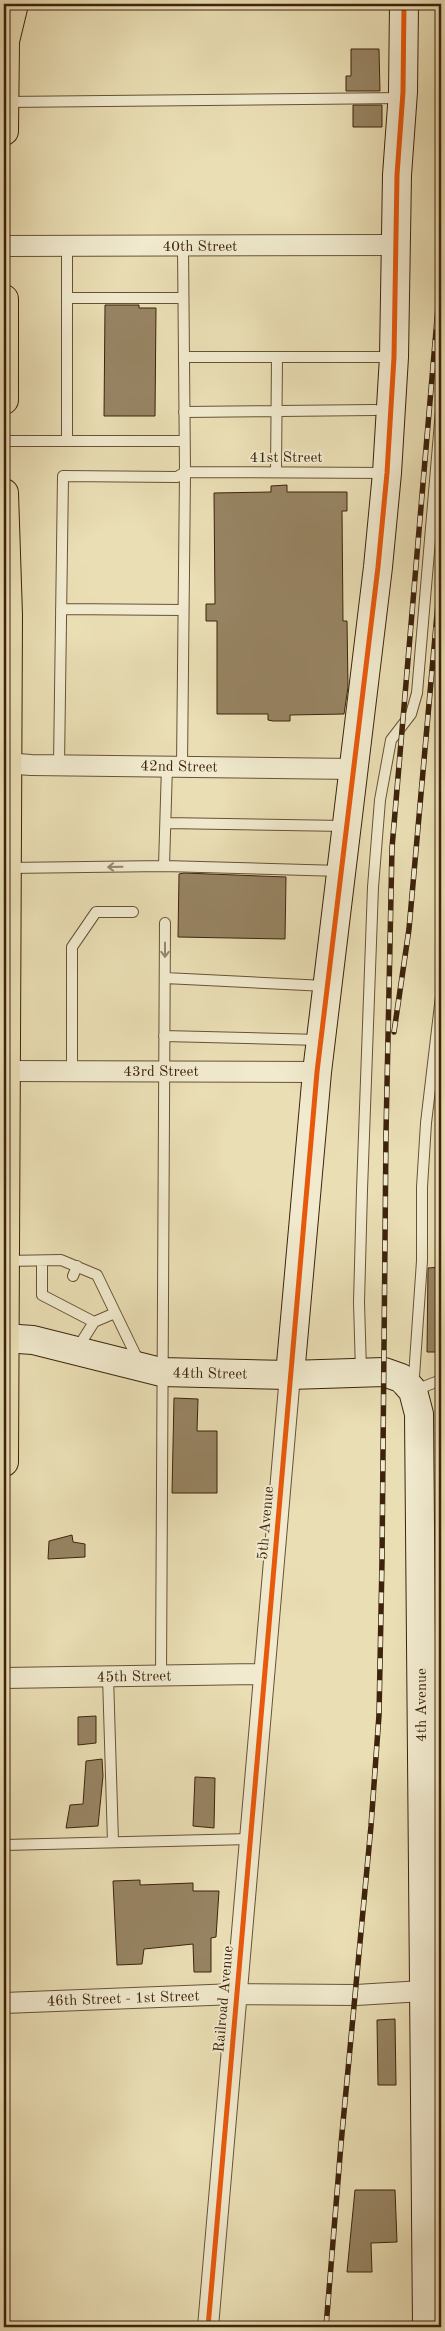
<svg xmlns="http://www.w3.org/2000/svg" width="445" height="2331" viewBox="0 0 445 2331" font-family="'Old Standard TT',serif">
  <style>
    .building { fill: #978463; stroke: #3d230b }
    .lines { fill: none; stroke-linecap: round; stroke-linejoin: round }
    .lane-casing { stroke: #685235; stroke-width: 12 }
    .street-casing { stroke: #685235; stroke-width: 22 }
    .secondary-casing { stroke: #3d230b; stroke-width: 30 }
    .primary-casing { stroke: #3d230b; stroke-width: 30 }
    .lane { stroke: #f1eace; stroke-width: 10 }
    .street { stroke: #f1eace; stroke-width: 20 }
    .secondary { stroke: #f1eace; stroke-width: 28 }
    .primary { stroke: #eadeb4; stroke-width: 28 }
    .rail-casing { stroke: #3d230b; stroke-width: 5.5 }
    .rail { stroke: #f1eace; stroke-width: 4; stroke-dasharray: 11; stroke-linecap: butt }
    .cycleway-casing { stroke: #f1eace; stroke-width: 8 }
    .cycleway { stroke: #e8590c; stroke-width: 5 }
    .oneway { stroke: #97866c }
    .labels { text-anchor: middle; stroke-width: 4; stroke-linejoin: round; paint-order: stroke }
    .street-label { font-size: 15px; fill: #3d230b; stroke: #f1eace }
  </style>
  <rect width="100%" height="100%" fill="#eadeb4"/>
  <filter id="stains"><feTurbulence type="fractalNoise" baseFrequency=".004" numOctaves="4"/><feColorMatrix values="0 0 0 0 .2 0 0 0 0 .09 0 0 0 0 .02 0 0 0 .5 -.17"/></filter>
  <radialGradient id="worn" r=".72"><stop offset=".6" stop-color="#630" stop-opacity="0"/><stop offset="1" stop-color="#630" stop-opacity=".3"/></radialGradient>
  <!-- building -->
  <path class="building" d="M351 49H379L380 91H346V76H351Z
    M353 105H382V127H353Z
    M105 305H139V308H156L155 416H104Z
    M287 485V492H347V511H342L343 621H347L348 687 344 714 290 715V721H273L268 720V714H217V621H206V604H215L214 493 271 492V486Z
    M184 873 286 877 285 939 178 937 179 874Z
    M441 1267V1352H427L428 1268Z
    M174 1398 198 1399 197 1431H217V1493H172Z
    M72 1535 73 1542 85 1544V1557L48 1559 49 1541Z
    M96 1716V1743L78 1745V1717Z
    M102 1759 103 1776 98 1826 66 1828 70 1805 83 1804 86 1761Z
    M195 1777 215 1778 214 1828 193 1826Z
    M140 1880V1885L193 1883V1891H219L216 1937 211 1938V1972H194L193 1944 144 1949 142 1964 117 1965 113 1881Z
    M395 2019 396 2085H378L377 2020Z
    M355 2190H395L397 2242 371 2243 372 2272H347Z"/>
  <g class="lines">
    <defs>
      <path id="lane" d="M5 102 403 98
        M67 246V298H183
        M67 298V441
        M184 357H393
        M184 412 375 410
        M4 441H184
        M185 472 386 473
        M276 472 277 357
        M61 609 183 610
        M59 765 63 476 177 477 185 472
        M182 766 185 472 183 246
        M166 823 345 826
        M164 866 167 766
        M8 868 164 866 341 871
        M165 978 326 986
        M441 996 426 1123 422 1187V1261L413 1391 441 1380
        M164 1036 320 1040
        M72 1071V947L96 912H133
        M6 1261 61 1260 97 1275 139 1362
        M42 1262V1295L94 1322 115 1313
        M73 1276 77 1266
        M77 1349 94 1322
        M361 1371 359 1302 362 1190 373 887 380 800 391 740 411 714 417 693 441 410
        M161 1675 165 923
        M108 1676 113 1842
        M4 1845 250 1839"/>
      <path id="street" d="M4 246 395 245
        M4 763 31 765 354 769
        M6 1071 317 1072
        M4 1678 264 1674
        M4 2003 236 1994 356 1995 423 1991
        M208 2327 290 1375"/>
      <path id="secondary" d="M4 1338 33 1340 161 1372 290 1375 384 1372 401 1378 406 1383 413 1391 419 1414 427 2327
        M290 1375 317 1072 378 567 387 473 394 357 397 175 403 92 404 4"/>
      <path id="primary" d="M4 131 5 41 14 4
        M4 299V400
        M4 493 8 615 4 1462"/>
    </defs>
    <!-- lane casing -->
    <use href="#lane" class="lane-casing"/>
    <!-- street casing -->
    <use href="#street" class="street-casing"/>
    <!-- secondary casing -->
    <use href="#secondary" class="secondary-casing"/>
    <!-- primary casing -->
    <use href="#primary" class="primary-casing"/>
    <!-- lane -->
    <use href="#lane" class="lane"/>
    <!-- street -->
    <use href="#street" class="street"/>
    <!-- secondary -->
    <use href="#secondary" class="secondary"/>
    <!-- primary -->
    <use href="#primary" class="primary"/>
    <defs>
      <path id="rail" d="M394 1032 409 929 441 569
        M326 2327 341 2144 371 1826 379 1715 382 1561 386 1133 392 848 441 272"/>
    </defs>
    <!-- rail casing -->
    <use href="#rail" class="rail-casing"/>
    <!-- rail -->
    <use href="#rail" class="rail"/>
    <defs>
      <path id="cycleway" d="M208 2327 317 1072 378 567 387 473 394 357 397 175 403 92 404 4"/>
    </defs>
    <!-- cycleway casing -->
    <use href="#cycleway" class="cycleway-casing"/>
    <!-- cycleway -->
    <use href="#cycleway" class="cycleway"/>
  </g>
  <!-- one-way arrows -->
  <defs><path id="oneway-shaft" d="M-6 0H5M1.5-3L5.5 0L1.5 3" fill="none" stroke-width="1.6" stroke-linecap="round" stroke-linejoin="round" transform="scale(1.25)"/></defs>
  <g class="oneway">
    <use href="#oneway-shaft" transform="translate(115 867) rotate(179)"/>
    <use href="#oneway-shaft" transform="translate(165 950) rotate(90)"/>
  </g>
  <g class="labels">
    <!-- street labels -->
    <g class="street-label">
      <text x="200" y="251">40th Street</text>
      <text x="286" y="462">41st Street</text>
      <text transform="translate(179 766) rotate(1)" y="5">42nd Street</text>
      <text x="161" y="1076">43rd Street</text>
      <text transform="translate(210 1373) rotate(1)" y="5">44th Street</text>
      <text transform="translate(265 1523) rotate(-85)" y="5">5th Avenue</text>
      <text transform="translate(134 1676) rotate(-1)" y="5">45th Street</text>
      <text transform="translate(421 1705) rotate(-90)" y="5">4th Avenue</text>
      <text transform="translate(123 1998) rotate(-2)" y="5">46th Street - 1st Street</text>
      <text transform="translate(223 1999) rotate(-85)" y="5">Railroad Avenue</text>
    </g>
  </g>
  <!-- margin -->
  <rect width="445" height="2331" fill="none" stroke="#eadeb4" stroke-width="20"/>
  <rect x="5" y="5" width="435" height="2321" fill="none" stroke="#3d230b" stroke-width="2.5"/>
  <rect x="10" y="10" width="425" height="2311" fill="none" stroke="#3d230b"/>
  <rect width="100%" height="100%" filter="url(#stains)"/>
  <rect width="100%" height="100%" fill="url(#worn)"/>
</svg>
